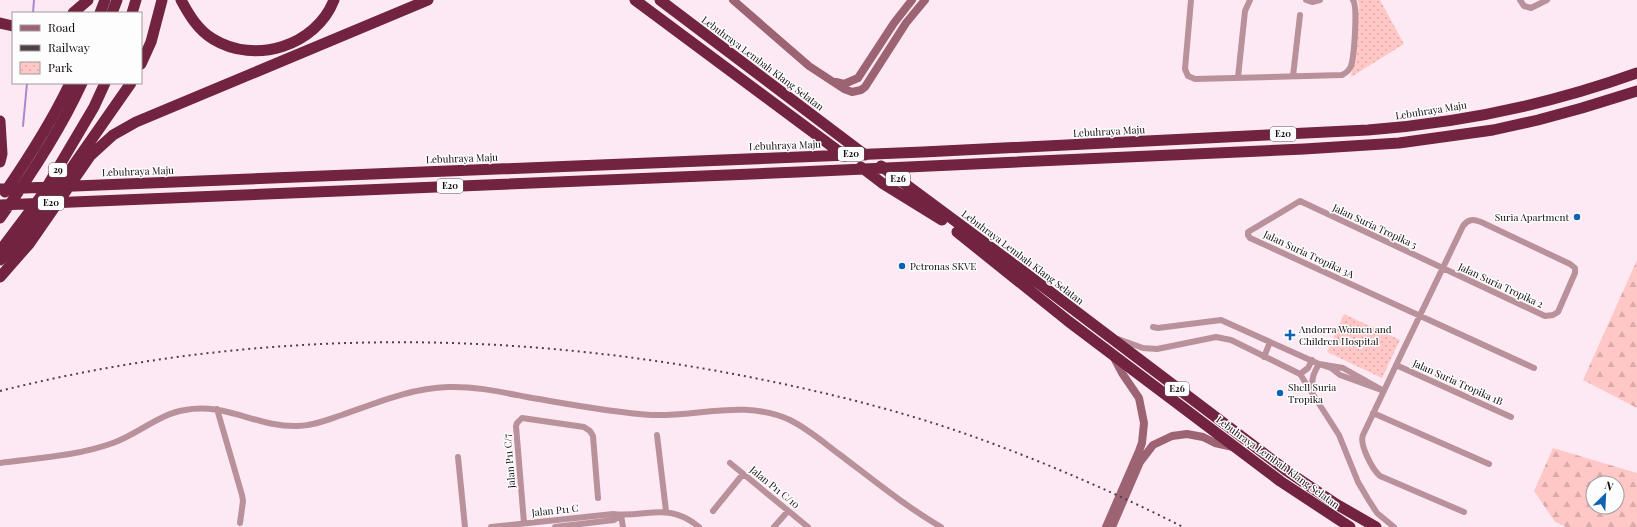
<svg xmlns="http://www.w3.org/2000/svg" width="1637" height="527" viewBox="0 0 1637 527" font-family="'Playfair Display',serif">
  <style>
    .forest { fill: url(#forest-firs); fill-rule: evenodd }
    .park { fill: url(#park-dots) }
    .lines { fill: none; stroke-linecap: round; stroke-linejoin: round }
    .stream { stroke: #ab86ce; stroke-width: 2 }
    .street { stroke: #b9919b; stroke-width: 6 }
    .secondary { stroke: #9c6373; stroke-width: 8 }
    .highway { stroke: #71233f; stroke-width: 11 }
    .rail { stroke: #4c4147; stroke-width: 2; stroke-dasharray: 2 4; stroke-linecap: butt }
    .poi-dot { fill: #0f62b1; stroke: #fdfdfd; stroke-width: 1.5 }
    .labels { text-anchor: middle; stroke-width: 3; stroke-linejoin: round; paint-order: stroke }
    .shield { fill: #fdfdfd; stroke: #585456; stroke-width: 1 }
    .shield-label { font-size: 9px; font-weight: bold; fill: #120b0f }
    .street-label { font-size: 10px; fill: #120b0f; stroke: #fdfdfd }
    .poi-label { font-size: 10px; fill: #120b0f; stroke: #fdfdfd; text-anchor: start }
  </style>
  <defs>
    <pattern id="forest-firs" width="22" height="20" patternUnits="userSpaceOnUse"><rect width="22" height="20" fill="#ffc8c7"/><path d="M5 1l3.5 6h-7zM16 11l3.5 6h-7z" fill="#daaaaa"/></pattern>
    <pattern id="park-dots" width="8" height="8" patternUnits="userSpaceOnUse"><rect width="8" height="8" fill="#ffc8c7"/><path d="M2 2h.1M6 6h.1" fill="none" stroke="#daaaaa" stroke-width="1.8" stroke-linecap="round"/></pattern>
  </defs>
  <rect width="100%" height="100%" fill="#fde9f4"/>
  <!-- forest -->
  <path class="forest" d="M1637 260V408L1583 380Z
    M1553 448 1637 473V527H1566L1555 522 1534 491ZM1593 483H1617V507H1593Z"/>
  <!-- park -->
  <path class="park" d="M1357 0H1380L1404 44 1351 77 1359 4Z
    M1344 314 1400 340 1382 378 1327 352Z"/>
  <g class="lines">
    <!-- stream -->
    <path class="stream" d="M33 13 34 0
      M23 126 27 83"/>
    <!-- street -->
    <path class="street" d="M1191 0 1185 69 1188 76 1195 79 1342 75C1346 73 1349 71 1351 66 1354 57 1358 7 1353 0
      M1306 0 1312 2 1320 0
      M1520 0 1524 6 1531 8 1547 0
      M1293 76 1300 15
      M1238 77 1245 11 1250 0
      M1153 327 1158 328 1221 320 1319 364C1313 374 1311 380 1313 392
      M1118 339 1143 348 1157 349 1216 337 1231 340 1300 374 1339 435 1358 482 1368 499 1377 513 1394 527
      M1264 357 1270 342
      M1319 364 1343 368 1384 391 1340 375 1331 368Z
      M1396 365 1511 417
      M1300 374 1308 368 1312 360
      M217 409 242 495 243 501 240 523
      M1373 413 1489 464
      M657 435 666 511
      M458 457 465 527
      M0 463C38 458 77 456 113 443 138 434 159 414 185 410 225 402 259 428 298 426 313 426 327 420 342 415 376 403 411 388 448 387 474 386 501 392 527 397 568 404 609 412 651 415 697 417 745 399 790 420 808 429 823 442 839 454 872 479 905 506 941 527
      M730 463 808 527
      M713 511 743 474
      M1464 512 1380 476C1372 469 1359 444 1363 435 1396 365 1429 296 1463 226 1468 219 1473 219 1481 222L1570 264 1575 268V273L1558 312 1553 315 1545 316 1300 201 1248 232V235L1250 238 1534 368
      M621 515 623 527
      M524 523 516 426 517 423 522 418 584 427 590 431 593 436 598 498
      M491 527 613 514C647 518 668 501 699 527
      M555 527 614 520 621 515
      M774 527 788 511"/>
    <!-- secondary -->
    <path class="secondary" d="M733 0 809 66 844 89 852 92 861 90 865 87 906 23 925 0
      M836 82 844 84 858 78 894 23 912 0
      M1106 527 1139 451 1142 443 1144 423 1139 398 1122 373 1113 356
      M1112 527 1140 462 1153 445 1172 436 1187 434 1203 437 1215 443 1233 447"/>
    <!-- highway -->
    <path class="highway" d="M181 0C189 15 198 30 213 39 255 65 316 46 334 0
      M635 0 845 156
      M660 0 865 155
      M73 13 88 0
      M100 13 105 0
      M112 13 117 0
      M132 13 136 0
      M0 23 13 26
      M141 64 151 42 162 0
      M0 121 2 154 0 162
      M881 166 1020 269 1287 471 1336 504 1376 527
      M861 167 882 183 942 220
      M0 189 923 152 1368 130C1459 123 1551 104 1637 73
      M5 192C29 157 52 121 70 83
      M0 205 798 172 1304 149 1399 143 1493 130 1538 120 1582 108 1637 91
      M0 218C31 175 60 131 82 83
      M957 232 1068 321 1280 481 1350 527
      M0 251 42 195 94 107 105 83
      M0 260 13 247 73 166 131 83
      M0 277 29 244 90 156 113 135 136 122 428 0"/>
    <!-- rail -->
    <path class="rail" d="M0 391C243 330 494 328 739 375 817 390 895 409 969 435 1042 461 1114 492 1183 527"/>
  </g>
  <!-- markers -->
  <g class="poi-dot">
    <circle cx="1577" cy="217" r="4"/>
    <circle cx="902" cy="266" r="4"/>
    <path d="M1288 329h4v4h4v4h-4v4h-4v-4h-4v-4h4z"/>
    <circle cx="1280" cy="393" r="4"/>
  </g>
  <g class="labels">
    <!-- shield labels -->
    <g class="shield">
      <rect x="1270" y="127" width="26" height="14" rx="3"/>
      <rect x="838" y="147" width="26" height="14" rx="3"/>
      <rect x="49" y="163" width="18" height="14" rx="3"/>
      <rect x="886" y="172" width="24" height="14" rx="3"/>
      <rect x="437" y="179" width="26" height="14" rx="3"/>
      <rect x="38" y="196" width="26" height="14" rx="3"/>
      <rect x="1165" y="382" width="24" height="14" rx="3"/>
    </g>
    <g class="shield-label">
      <text x="1283" y="137">E20</text>
      <text x="851" y="157">E20</text>
      <text x="58" y="173">29</text>
      <text x="898" y="182">E26</text>
      <text x="450" y="189">E20</text>
      <text x="51" y="206">E20</text>
      <text x="1177" y="392">E26</text>
    </g>
    <!-- street labels -->
    <g class="street-label">
      <text transform="translate(763 63) rotate(37)" y="4">Lebuhraya Lembah Klang Selatan</text>
      <text transform="translate(1431 110) rotate(-9)" y="4">Lebuhraya Maju</text>
      <text transform="translate(1109 131) rotate(-3)" y="4">Lebuhraya Maju</text>
      <text transform="translate(785 145) rotate(-2)" y="4">Lebuhraya Maju</text>
      <text transform="translate(462 158) rotate(-2)" y="4">Lebuhraya Maju</text>
      <text transform="translate(138 171) rotate(-2)" y="4">Lebuhraya Maju</text>
      <text transform="translate(1375 226) rotate(25)" y="4">Jalan Suria Tropika 5</text>
      <text transform="translate(1309 254) rotate(25)" y="4">Jalan Suria Tropika 3A</text>
      <text transform="translate(1023 257) rotate(37)" y="4">Lebuhraya Lembah Klang Selatan</text>
      <text transform="translate(1501 285) rotate(25)" y="4">Jalan Suria Tropika 2</text>
      <text transform="translate(1458 382) rotate(24)" y="4">Jalan Suria Tropika 1B</text>
      <text transform="translate(509 461) rotate(-95)" y="4">Jalan P11 C/7</text>
      <text transform="translate(1278 462) rotate(36)" y="4">Lebuhraya Lembah Klang Selatan</text>
      <text transform="translate(775 487) rotate(39)" y="4">Jalan P11 C/10</text>
      <text transform="translate(555 510) rotate(-6)" y="4">Jalan P11 C</text>
    </g>
    <!-- poi labels -->
    <g class="poi-label">
      <text x="1569" y="221" text-anchor="end">Suria Apartment</text>
      <text x="910" y="270">Petronas SKVE</text>
      <text x="1299" y="333">Andorra Women and<tspan x="1299" dy="12">Children Hospital</tspan></text>
      <text x="1288" y="391">Shell Suria<tspan x="1288" dy="12">Tropika</tspan></text>
    </g>
  </g>
  <!-- legend -->
  <rect x="12" y="12" width="130" height="72" fill="#fdfdfd" stroke="#9f9c9e"/>
  <rect x="20" y="25" width="20" height="6" fill="#9c6373" stroke="#9f9c9e"/>
  <text x="48" y="32" font-size="12" fill="#120b0f">Road</text>
  <rect x="20" y="45" width="20" height="6" fill="#4c4147" stroke="#9f9c9e"/>
  <text x="48" y="52" font-size="12" fill="#120b0f">Railway</text>
  <rect x="20" y="62" width="20" height="12" fill="url(#park-dots)" stroke="#9f9c9e"/>
  <text x="48" y="72" font-size="12" fill="#120b0f">Park</text>
  <!-- north arrow -->
  <g transform="translate(1605 495) rotate(24)"><circle r="19" fill="#fdfdfd" stroke="#9f9c9e"/>
  <path d="M0-3L7 15L0 10L-7 15Z" fill="#0f62b1"/>
  <text y="-6" font-size="11" font-weight="bold" text-anchor="middle" fill="#120b0f">N</text>
  </g>
</svg>
